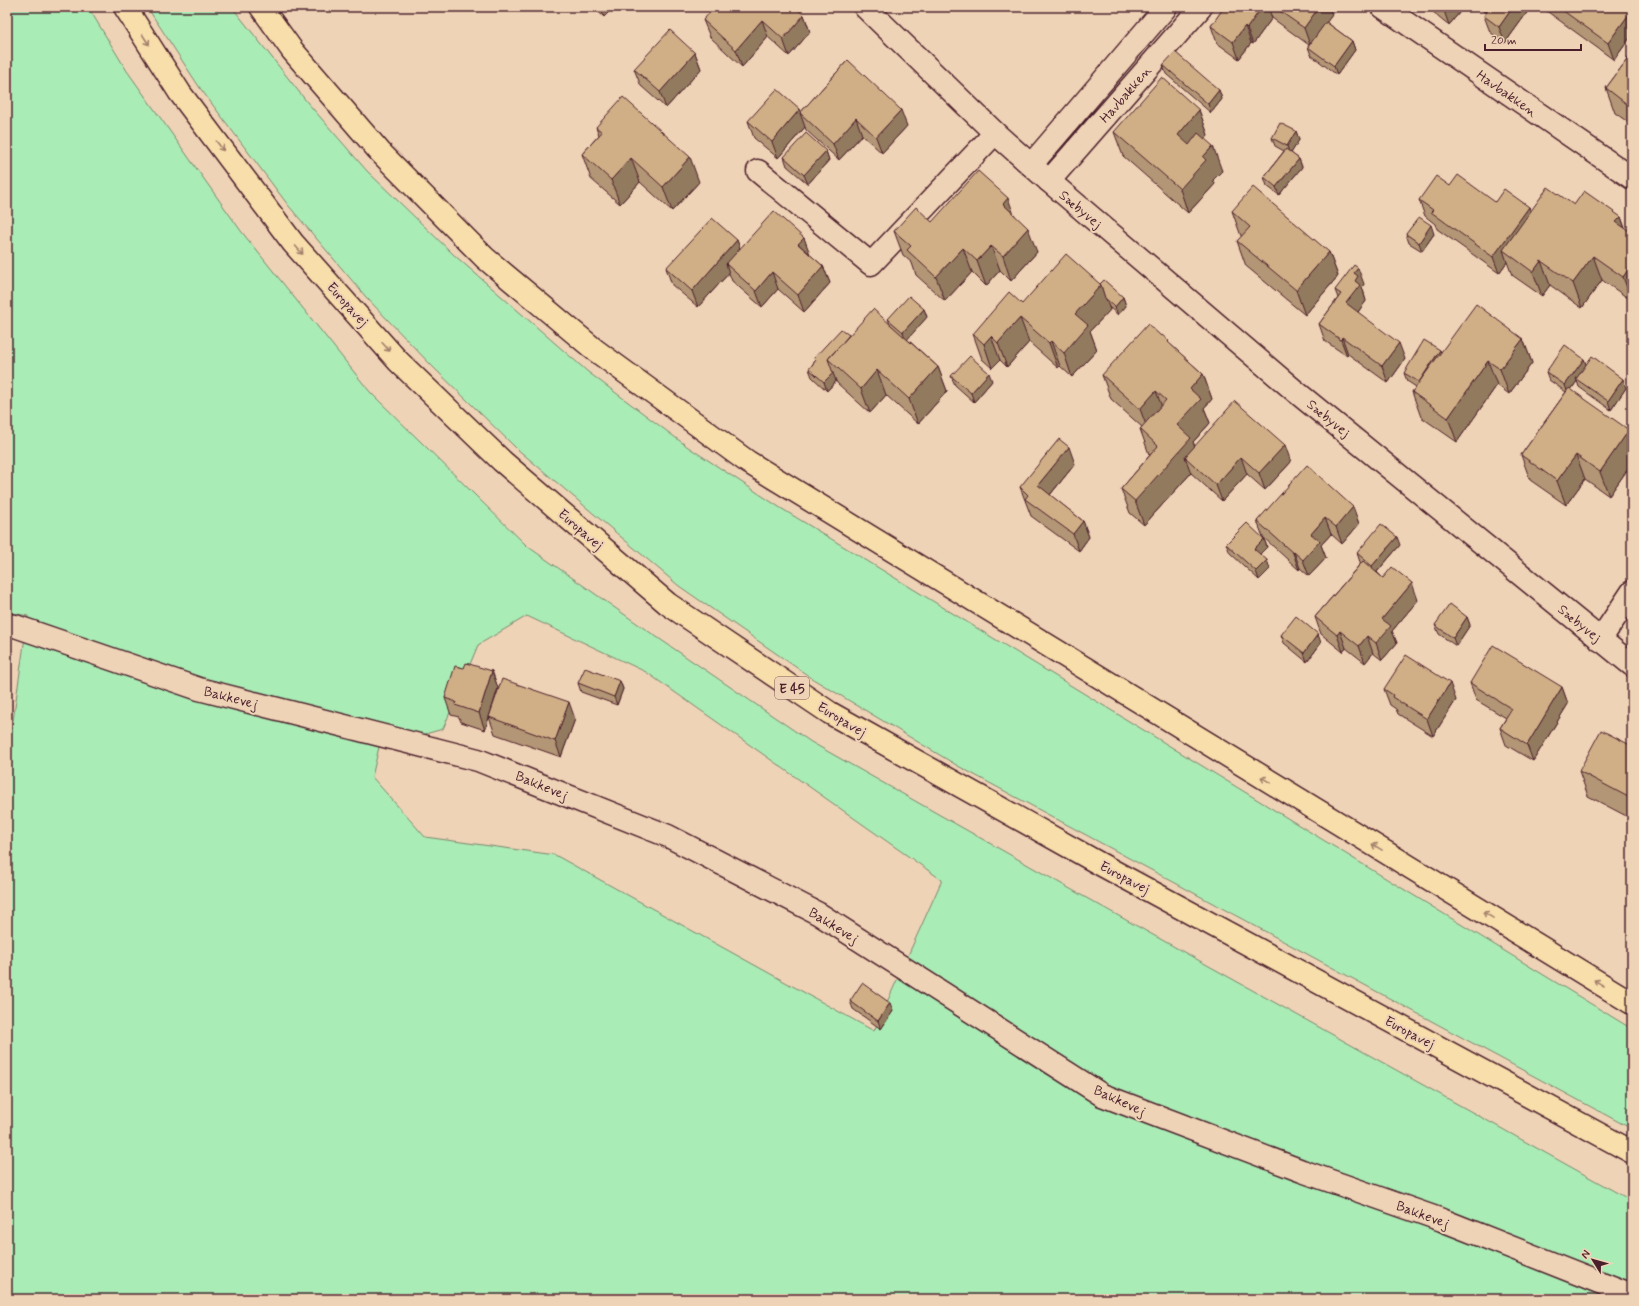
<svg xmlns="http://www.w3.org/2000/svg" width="1639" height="1306" viewBox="0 0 1639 1306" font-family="Mynerve,sans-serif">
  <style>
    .green { fill: #aaecb5; stroke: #7a8670; fill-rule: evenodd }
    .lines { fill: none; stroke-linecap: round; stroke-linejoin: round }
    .minor-casing { stroke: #4a1f2b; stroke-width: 25 }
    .tertiary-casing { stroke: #4a1f2b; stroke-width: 25 }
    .primary-casing { stroke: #4a1f2b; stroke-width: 25 }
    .minor { stroke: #efd3b6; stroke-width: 22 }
    .tertiary { stroke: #efd3b6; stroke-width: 22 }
    .primary { stroke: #f8deab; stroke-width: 22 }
    .wall { fill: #b39674; stroke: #4a1f2b }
    .shaded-wall { fill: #927a5e; stroke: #4a1f2b }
    .building { fill: #d0af87; stroke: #4a1f2b }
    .oneway { stroke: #a17e6b }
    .labels { text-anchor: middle; stroke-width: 4; stroke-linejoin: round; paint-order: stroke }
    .shield { fill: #efd3b6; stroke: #7c5555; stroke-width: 1 }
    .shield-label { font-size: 13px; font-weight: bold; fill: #4a1f2b }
    .street-label { font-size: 14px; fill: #4a1f2b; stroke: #efd3b6 }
  </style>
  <rect width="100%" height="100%" fill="#efd3b6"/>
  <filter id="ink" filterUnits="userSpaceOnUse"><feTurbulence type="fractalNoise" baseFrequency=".025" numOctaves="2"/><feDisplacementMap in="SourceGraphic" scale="8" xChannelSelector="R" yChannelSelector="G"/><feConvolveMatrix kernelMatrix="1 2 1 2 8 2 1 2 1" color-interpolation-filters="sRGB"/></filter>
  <g filter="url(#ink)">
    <!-- green -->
    <path class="green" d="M7 7H88L127 71 241 231 370 392 527 546 645 629 811 742 1081 895 1632 1201V1299H7V729L12 728 28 616 7 612ZM527 616 646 672 942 880 874 1031 555 855 425 837 372 777 379 747 443 729 478 645Z
      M147 7H232L307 102 367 171 453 254 588 372 688 447 779 507 1632 1029V1129L958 766 813 679 679 586 516 448 430 364 366 297 288 205 200 88Z"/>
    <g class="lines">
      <defs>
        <path id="minor" d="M1383 7 1632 178
          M1031 165 1166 7
          M758 171 871 264 995 133
          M1049 181 1201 7
          M7 625 15 626 199 689 478 760 668 836 819 914 1102 1095 1302 1171 1442 1220 1632 1295
          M1600 640 1632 592"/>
        <path id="tertiary" d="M865 7 995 133 1049 181 1295 391 1632 665"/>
        <path id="primary" d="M125 7 180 93 293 243 398 361 502 461 668 604 830 713 1100 864 1632 1152
          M261 7 292 50 380 152 485 258 595 350 748 462 1632 1003"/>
      </defs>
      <!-- minor casing -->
      <use href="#minor" class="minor-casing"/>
      <!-- tertiary casing -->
      <use href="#tertiary" class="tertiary-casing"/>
      <!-- primary casing -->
      <use href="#primary" class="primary-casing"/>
      <!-- minor -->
      <use href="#minor" class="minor"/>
      <!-- tertiary -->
      <use href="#tertiary" class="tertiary"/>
      <!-- primary -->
      <use href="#primary" class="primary"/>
    </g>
    <!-- wall -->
    <path class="wall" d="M593 7H614L604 17Z
      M1222 7H1329L1332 15 1326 22 1352 41 1355 50 1337 75 1311 55 1308 47 1309 45 1272 18 1253 44 1251 43 1239 59 1217 43 1211 26 1222 11 1221 9Z
      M1427 7H1464L1449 25Z
      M1482 7H1531L1505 43 1490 32 1484 16 1486 13 1483 11Z
      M1541 7H1632V35L1614 60Z
      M804 15 810 32 789 56 768 37 742 67 710 37 703 20Z
      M695 53 701 69 666 108 641 86 634 69Z
      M1632 53V125L1615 113 1606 88Z
      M848 60 907 126 882 153 862 135 839 160 806 130 805 127 778 158 754 138 748 121 801 112Z
      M1163 65 1219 90 1222 99 1211 113 1166 74Z
      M1199 110 1208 135 1204 139 1222 171 1213 180 1215 184 1188 213 1123 156 1114 132Z
      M596 127 699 182 672 211 640 182 620 204 591 179 582 154 599 135Z
      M1296 131 1299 140 1291 153 1299 159 1302 167 1279 195 1267 186 1264 177 1284 151 1275 146 1272 138Z
      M826 151 829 160 808 184 787 166 784 157Z
      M1450 186 1495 202 1529 207 1531 211 1574 205 1621 217 1625 228 1632 301 1602 280 1582 308 1550 285 1542 296 1512 275 1507 262 1499 273 1437 229 1435 224 1425 216 1419 200Z
      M1232 211 1329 252 1338 276 1305 315 1246 266 1237 241 1242 236H1241Z
      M1014 214 1037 252 1011 281 1000 270 986 286 972 272 945 301 916 275 912 263 903 255 894 231 932 222Z
      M1406 234H1434L1422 251 1409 243Z
      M804 238 809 254 823 266 830 283 804 312 778 289 762 307 732 281 729 273 698 307 672 285 666 268 737 240 740 249Z
      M1100 284 1123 297 1126 306 1118 315 1109 307 1110 310 1090 331 1097 350 1072 377 1060 366 1058 368 1029 342 1007 367 1000 360 992 368 982 359 973 334 1022 304Z
      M1364 284 1362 287 1364 293V294L1366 301 1358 312 1405 359 1388 383 1348 354 1347 356 1325 341 1319 324 1338 298 1335 290Z
      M924 309 927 317 907 339 938 367 947 391 918 424 886 395 870 413 837 383 836 381 827 391 812 377 809 369 815 361 814 358 890 324 888 319Z
      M1523 339 1532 363 1509 394 1497 385 1457 442 1421 417 1412 392 1416 387 1407 381 1404 373 1441 353Z
      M1171 345 1203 374 1212 399 1204 408 1210 423 1193 442 1195 446 1291 462 1265 490 1247 474 1222 501 1191 473 1144 525 1130 513 1121 489 1150 455 1149 454 1140 429 1142 427 1111 399 1102 375Z
      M1584 359 1586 365 1626 388 1611 410 1579 387 1577 381 1571 390 1632 439V463L1609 496 1585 479 1566 505 1530 480 1521 455 1566 392 1549 380 1546 372Z
      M951 376 992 381 974 402 955 385Z
      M1075 464 1050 495 1083 521 1089 537 1079 551 1031 516 1020 487Z
      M1353 507 1359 524 1342 544 1331 534 1321 545 1326 558 1309 576 1300 568 1299 570 1263 537 1257 521Z
      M1264 539 1267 547 1260 554 1270 569 1259 580 1230 553 1226 544Z
      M1400 545 1377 572 1383 578 1418 600 1392 631 1397 643 1382 660 1373 653 1365 663 1346 648 1343 652 1321 634 1315 617 1361 563 1360 562 1357 553Z
      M1467 617 1470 625 1456 646 1439 634 1435 625Z
      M1281 635 1321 643 1307 662 1284 643Z
      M464 668 492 671 498 688 485 730 461 722 459 717 451 715 445 698Z
      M620 681 623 689 617 705 581 692 578 683Z
      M1470 683 1562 687 1568 704 1533 761 1506 745 1500 728 1506 718 1476 700Z
      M1384 689 1456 700 1433 736 1398 714 1396 709 1390 705Z
      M489 717 575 719 561 757 495 734Z
      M1632 746V819L1588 796 1579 771Z
      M850 1001 893 1011 881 1029 853 1009Z"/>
    <!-- shaded-wall -->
    <path class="shaded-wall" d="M603 7H614L604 17 601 9Z
      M1262 7H1268L1272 18 1253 44 1247 28Z
      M1319 7H1329L1332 15 1310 45 1304 28Z
      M1444 7H1464L1449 25 1443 8Z
      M1513 7H1531L1505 43 1499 27Z
      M1632 10V35L1614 60 1608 43Z
      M804 15 810 32 789 56 783 39Z
      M762 20 768 37 742 67 736 50Z
      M1245 26 1251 43 1239 59 1233 42Z
      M1352 41 1355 50 1337 75 1334 66Z
      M695 53 701 69 666 108 660 92Z
      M1219 90 1222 99 1211 113 1208 104Z
      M800 109 803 116 800 113 805 127 778 158 772 142Z
      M901 110 907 126 882 153 876 137Z
      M1199 110 1208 135 1187 160 1178 135Z
      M856 118 862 135 839 160 833 144Z
      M1296 131 1299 140 1290 155 1287 146Z
      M1213 146 1222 171 1213 180 1215 184 1188 213 1180 189 1203 157Z
      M826 151 829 160 808 184 804 175Z
      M690 157 699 182 672 211 663 187Z
      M631 158 640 182 620 204 611 180Z
      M1299 159 1302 167 1279 195 1276 187Z
      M1008 198 1017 223 1003 204Z
      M1529 207 1535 224 1503 250 1507 262 1499 273 1493 257Z
      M1621 217 1629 241 1616 222Z
      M1431 225 1434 234 1422 251 1419 243Z
      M1028 228 1037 252 1011 281 1003 256Z
      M804 238 810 254 798 244Z
      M737 240 743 257 726 264 729 273 698 307 692 291Z
      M991 246 1000 270 986 286 977 261Z
      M963 248 972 272 945 301 936 277Z
      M1329 252 1338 276 1305 315 1296 290Z
      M1593 256 1602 280 1582 308 1573 283Z
      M1541 261 1550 285 1542 296 1533 272Z
      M1632 264V301L1623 277Z
      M823 266 830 283 804 312 798 295Z
      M1358 268 1364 284 1362 287 1364 293V294L1366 301 1352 320 1346 303 1354 273Z
      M772 272 778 289 762 307 756 291Z
      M1101 285 1110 310 1090 331 1097 350 1072 377 1064 353 1075 314Z
      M1123 297 1126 306 1118 315 1115 307Z
      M924 309 927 317 906 341 903 332Z
      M1020 318 1029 342 1007 367 998 343Z
      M991 336 1000 360 992 368 984 344Z
      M1342 337 1348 354 1347 356 1341 340Z
      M1523 339 1532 363 1509 394 1500 369Z
      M1051 341 1060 366 1058 368 1049 343Z
      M1399 343 1405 359 1388 383 1382 366Z
      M1440 350 1443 358 1419 382Z
      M1584 359 1587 367 1576 379 1577 381 1568 394 1565 385Z
      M1488 361 1497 385 1457 442 1448 418Z
      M938 367 947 391 918 424 909 399Z
      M877 370 886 395 870 413 861 389Z
      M833 373 836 381 827 391 824 382Z
      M989 373 992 381 974 402 971 393Z
      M1203 374 1212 399 1204 408 1210 423 1193 442 1200 462 1185 457 1191 473 1144 525 1135 501 1177 425 1190 389Z
      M1623 379 1626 388 1611 410 1608 401Z
      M1156 391 1165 415 1149 433 1140 409Z
      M1629 430 1632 439V463L1609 496 1600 472Z
      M1285 445 1291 462 1265 490 1259 473Z
      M1069 447 1075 464 1044 502 1038 485Z
      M1576 455 1585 479 1566 505 1557 481Z
      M1241 457 1247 474 1222 501 1216 485Z
      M1353 507 1359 524 1342 544 1336 527Z
      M1325 518 1331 534 1321 545 1326 558 1309 576 1303 560 1311 534Z
      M1083 521 1089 537 1079 551 1073 534Z
      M1397 537 1400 545 1375 574 1372 566Z
      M1264 539 1267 547 1257 557 1254 549Z
      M1294 552 1300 568 1299 570 1293 553Z
      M1267 560 1270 569 1259 580 1256 571Z
      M1412 583 1418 600 1392 631 1397 643 1382 660 1376 643 1382 619Z
      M1467 617 1470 625 1456 646 1453 638Z
      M1340 631 1346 648 1343 652 1337 635Z
      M1318 634 1321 643 1307 662 1304 653Z
      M1367 636 1373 653 1365 663 1359 646Z
      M492 671 498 688 485 730 479 713Z
      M620 681 623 689 617 705 614 697Z
      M1450 683 1456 700 1433 736 1427 719Z
      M1562 687 1568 704 1533 761 1527 745Z
      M569 702 575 719 561 757 555 741Z
      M890 1003 893 1011 881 1029 878 1021Z"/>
    <!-- building -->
    <path class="building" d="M715 7H795L804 15 783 39 762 20 736 50 703 20Z
      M1222 7H1262L1247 28 1245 26 1233 42 1211 26 1222 10 1221 9Z
      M1274 7H1319L1304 28Z
      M1490 7H1513L1499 27 1484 16Z
      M1558 7H1632V10L1608 43Z
      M1326 22 1352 41 1334 66 1308 47Z
      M670 30 695 53 660 92 634 69Z
      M1175 52 1219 90 1208 104 1163 65Z
      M1632 53V108L1606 88Z
      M848 60 901 110 876 137 856 118 833 144 800 113Z
      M1162 77 1199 110 1178 135 1189 145 1198 133 1213 146 1203 157 1206 160 1180 189 1114 132Z
      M777 89 800 109 772 142 748 121Z
      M623 97 690 157 663 187 631 158 611 180 582 154 602 132 596 127Z
      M1280 123 1296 131 1287 146 1272 138Z
      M806 133 826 151 804 175 784 157Z
      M1286 149 1299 159 1276 187 1264 177Z
      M978 171 1008 198 1003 204 1028 228 1003 256 991 246 977 261 963 248 936 277 907 250 911 246 894 231 916 207 932 222Z
      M1458 175 1495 202 1504 189 1529 207 1493 257 1431 212 1433 210 1419 200 1436 176 1450 186Z
      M1253 187 1329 252 1296 290 1237 241 1250 227 1232 211Z
      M1548 187 1574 205 1584 191 1621 217 1616 222 1632 233V264L1623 277 1593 256 1573 283 1541 261 1533 272 1503 250Z
      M774 211 804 238 798 244 823 266 798 295 772 272 756 291 726 264Z
      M1419 217 1431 225 1419 243 1406 234Z
      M712 218 737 240 692 291 666 268Z
      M1066 254 1101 285 1075 314 1088 325 1064 353 1051 341 1049 343 1020 318 998 343 991 336 984 344 973 334 1009 292 1022 304Z
      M1354 265 1358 268 1354 273 1358 276 1355 281 1360 285 1346 303 1399 343 1382 366 1342 337 1341 340 1319 324 1341 294 1335 290Z
      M1104 280 1123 297 1115 307 1105 298 1101 285 1100 284Z
      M909 296 924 309 903 332 888 319Z
      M1476 304 1523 339 1500 369 1488 361 1448 418 1412 392Z
      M873 309 938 367 909 399 877 370 861 389 828 359Z
      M1148 324 1161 336 1162 335 1169 341 1168 342 1203 374 1190 389 1201 399 1177 425 1191 438 1135 501 1121 489 1158 446 1140 429 1166 400 1156 391 1140 409 1102 375Z
      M841 329 849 335 828 359 833 373 824 382 809 369 816 360 814 358Z
      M1424 340 1440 350 1419 382 1404 373Z
      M1565 345 1584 359 1565 385 1546 372Z
      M970 356 989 373 971 393 951 376Z
      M1592 356 1623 379 1608 401 1576 379Z
      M1569 388 1629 430 1600 472 1576 455 1557 481 1521 455Z
      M1235 401 1285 445 1259 473 1241 457 1216 485 1185 457Z
      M1059 439 1069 447 1038 485 1083 521 1073 534 1025 499 1028 495 1020 487Z
      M1307 465 1353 507 1336 527 1325 518 1311 534 1320 541 1303 560 1294 552 1293 553 1257 521Z
      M1247 523 1264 539 1254 549 1267 560 1256 571 1226 544Z
      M1381 524 1397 537 1372 566 1357 553Z
      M1363 561 1383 578 1392 567 1412 583 1382 619 1391 626 1376 643 1367 636 1359 646 1340 631 1337 635 1315 617Z
      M1450 604 1467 617 1453 638 1435 625Z
      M1296 616 1318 634 1304 653 1281 635Z
      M1493 645 1562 687 1527 745 1500 728 1512 709 1470 683Z
      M1406 655 1450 683 1427 719 1392 697 1393 695 1384 689Z
      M466 663 492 671 479 713 455 705 456 702 445 698 455 666 464 668Z
      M585 668 620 681 614 697 578 683Z
      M502 679 569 702 555 741 489 717Z
      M1601 730 1632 746V799L1579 771Z
      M862 983 890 1003 878 1021 850 1001Z"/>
    <!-- one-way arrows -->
    <defs><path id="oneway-shaft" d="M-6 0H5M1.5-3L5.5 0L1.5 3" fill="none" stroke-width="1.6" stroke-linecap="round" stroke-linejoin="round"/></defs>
    <g class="oneway">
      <use href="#oneway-shaft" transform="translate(146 40) rotate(57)"/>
      <use href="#oneway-shaft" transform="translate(220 146) rotate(53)"/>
      <use href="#oneway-shaft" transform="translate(299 250) rotate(48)"/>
      <use href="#oneway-shaft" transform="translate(386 347) rotate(48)"/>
      <use href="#oneway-shaft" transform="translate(1266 780) rotate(-149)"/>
      <use href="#oneway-shaft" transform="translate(1377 847) rotate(-149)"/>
      <use href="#oneway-shaft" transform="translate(1488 915) rotate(-149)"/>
      <use href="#oneway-shaft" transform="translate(1599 983) rotate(-149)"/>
    </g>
  </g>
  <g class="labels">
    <!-- shield labels -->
    <rect class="shield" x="775" y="677" width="34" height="22" rx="3"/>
    <g class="shield-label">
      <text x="792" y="693">E 45</text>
    </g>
    <!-- street labels -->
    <g class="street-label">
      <text transform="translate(1507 93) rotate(35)" y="5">Havbakken</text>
      <text transform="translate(1125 94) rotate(-49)" y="5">Havbakken</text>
      <text transform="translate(1081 209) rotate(40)" y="5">Sæbyvej</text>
      <text transform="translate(348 304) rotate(48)" y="5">Europavej</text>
      <text transform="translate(1329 418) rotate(39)" y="5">Sæbyvej</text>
      <text transform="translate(581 529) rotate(41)" y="5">Europavej</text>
      <text transform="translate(1580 623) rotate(39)" y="5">Sæbyvej</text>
      <text transform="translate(231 697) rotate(14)" y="5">Bakkevej</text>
      <text transform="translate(842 719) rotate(31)" y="5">Europavej</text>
      <text transform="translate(542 785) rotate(22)" y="5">Bakkevej</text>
      <text transform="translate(1125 877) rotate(28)" y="5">Europavej</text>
      <text transform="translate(834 925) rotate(31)" y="5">Bakkevej</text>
      <text transform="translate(1410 1032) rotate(28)" y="5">Europavej</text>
      <text transform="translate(1120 1100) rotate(24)" y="5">Bakkevej</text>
      <text transform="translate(1423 1214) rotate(20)" y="5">Bakkevej</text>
    </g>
  </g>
  <!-- margin -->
  <rect width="1639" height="1306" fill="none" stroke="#efd3b6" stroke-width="24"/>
  <rect x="12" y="12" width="1615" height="1282" fill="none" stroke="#4a1f2b" stroke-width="1.5" filter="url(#ink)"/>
  <!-- north arrow -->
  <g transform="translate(1593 1260) rotate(307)" stroke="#efd3b6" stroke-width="3" paint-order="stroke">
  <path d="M0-3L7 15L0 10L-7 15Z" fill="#4a1f2b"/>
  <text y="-6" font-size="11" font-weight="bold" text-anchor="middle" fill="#4a1f2b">N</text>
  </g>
  <!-- scale -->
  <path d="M1485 44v6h96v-6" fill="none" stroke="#4a1f2b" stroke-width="2"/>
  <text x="1491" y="44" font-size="12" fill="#4a1f2b" stroke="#efd3b6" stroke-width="3" paint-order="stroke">20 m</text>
</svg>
